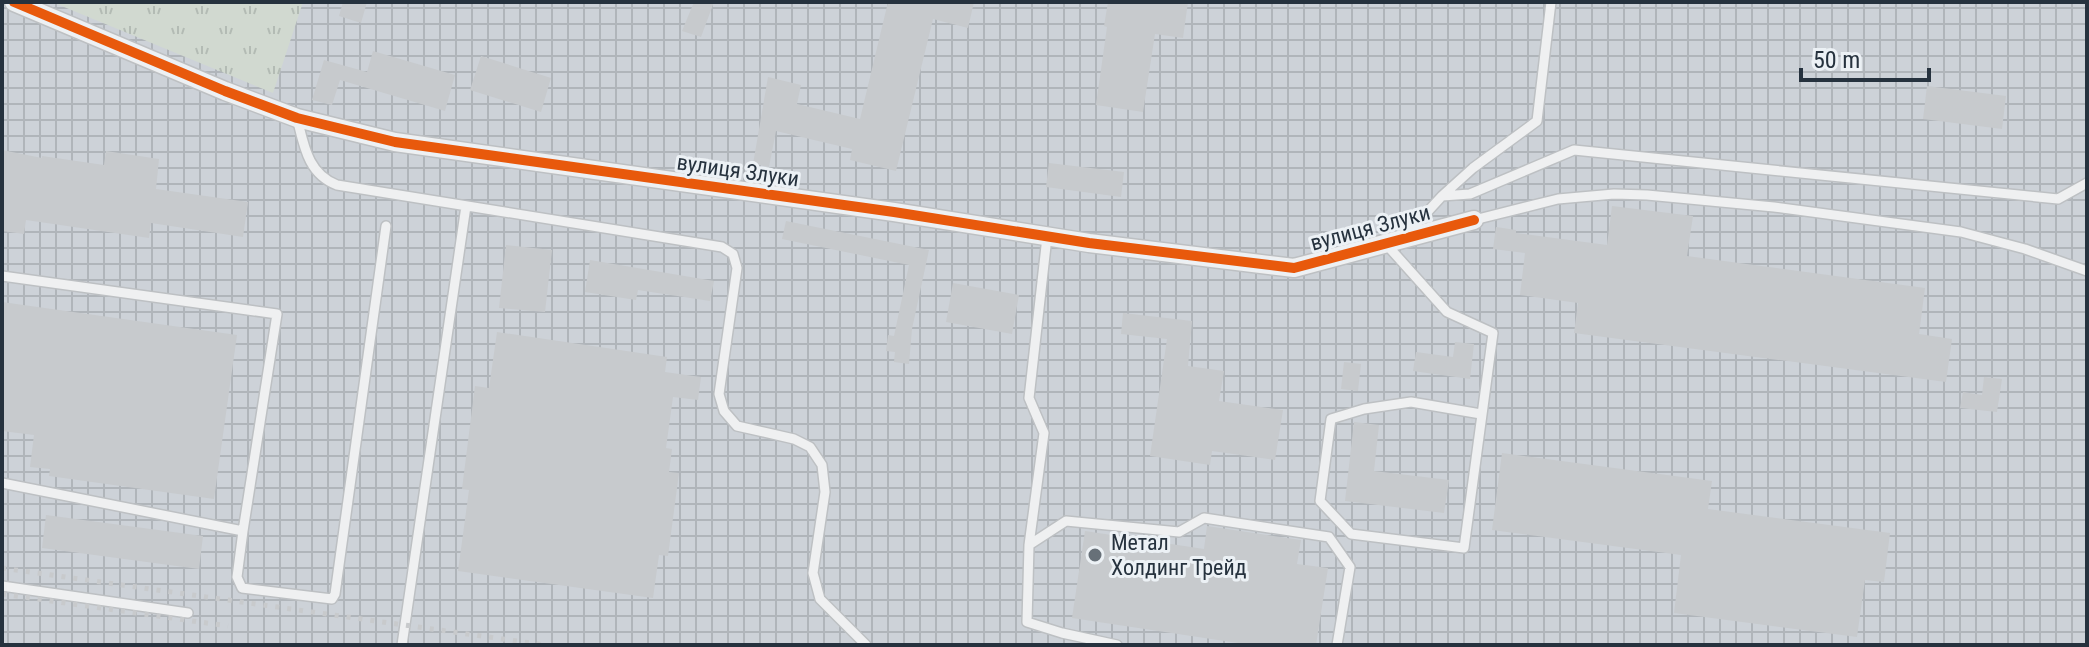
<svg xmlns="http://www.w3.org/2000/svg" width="2089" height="647" viewBox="0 0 2089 647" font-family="'Roboto Condensed',sans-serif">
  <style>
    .industrial { fill: url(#industrial-grid) }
    .grass { fill: url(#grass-tufts) }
    .building { fill: #c7cacd }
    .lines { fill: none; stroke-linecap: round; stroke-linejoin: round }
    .service-casing { stroke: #bdc0c3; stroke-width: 12 }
    .minor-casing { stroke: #bdc0c3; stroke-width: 21 }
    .service { stroke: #eff0f1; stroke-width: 9 }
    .minor { stroke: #eff0f1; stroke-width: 18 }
    .rail { stroke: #c8cacc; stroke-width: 5; stroke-dasharray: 4 8; stroke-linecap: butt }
    .cycleway-casing { stroke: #ecf1f5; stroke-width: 15 }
    .cycleway { stroke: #e8590c; stroke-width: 10 }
    .poi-dot { fill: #677078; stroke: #ecf1f5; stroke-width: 3 }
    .labels { text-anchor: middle; stroke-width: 6; stroke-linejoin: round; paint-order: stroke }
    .street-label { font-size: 22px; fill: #26323e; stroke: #ecf1f5 }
    .poi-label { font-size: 22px; fill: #26323e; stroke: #ecf1f5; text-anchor: start }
  </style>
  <defs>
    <pattern id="industrial-grid" width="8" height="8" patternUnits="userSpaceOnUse" patternTransform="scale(2)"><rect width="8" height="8" fill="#cdd2d8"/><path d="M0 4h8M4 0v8" fill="none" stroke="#b0b5ba"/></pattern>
    <pattern id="grass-tufts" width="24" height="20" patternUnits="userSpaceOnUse" patternTransform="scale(2)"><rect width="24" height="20" fill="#d1d9d0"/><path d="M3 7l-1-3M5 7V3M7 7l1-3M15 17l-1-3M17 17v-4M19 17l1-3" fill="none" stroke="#b3bbb4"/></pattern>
  </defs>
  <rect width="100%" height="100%" fill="#dfe2e5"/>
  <!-- industrial -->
  <path class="industrial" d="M2 2H2087V645H2Z"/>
  <!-- grass -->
  <path class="grass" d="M52 2H303L273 93Z"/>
  <!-- building -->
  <path class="building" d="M343 2H367L361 23 339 16Z
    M694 2H714L701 37 682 31Z
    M888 2H974L968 28 933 19 896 171 850 160 852 149 776 131 769 167 753 164 768 77 801 85 797 104 860 119Z
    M1108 2H1188L1183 38 1155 34 1143 112 1096 105 1107 27 1104 26Z
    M373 51 455 75 445 111 340 80 332 105 312 100 324 60 367 72Z
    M481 56 551 78 541 112 470 90Z
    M1927 86 2006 96 2002 129 1923 119Z
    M2 150 42 158V156L104 165 106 151 159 159 156 189 248 202 243 237 151 223 149 238 26 220 24 234 2 231Z
    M1049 163 1124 172 1121 197 1046 187Z
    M1612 206 1693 216 1687 256 1925 288 1919 334 1952 339 1946 382 1574 333 1578 303 1520 295 1525 253 1493 249 1496 227 1516 230V233L1607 245Z
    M786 221 929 250 912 329 909 364 894 362 895 352 886 351 888 335 894 336 909 265 782 239Z
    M506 245 552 250 545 312 499 308Z
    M590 260 714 281 710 301 638 290 636 300 585 292Z
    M953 283 1019 295 1012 334 946 322Z
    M2 302 237 335 214 499 49 476 50 469 30 467 34 435 2 431Z
    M1123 313 1192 321 1188 366 1224 371 1219 401 1283 410 1275 460 1212 451 1210 465 1150 456 1167 339 1121 334Z
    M497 332 667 357 665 372 701 377 698 400 673 397 666 448 672 449 669 472 679 473 668 556 659 555 653 598 458 571 469 490 462 489 475 386 489 388Z
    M1455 342 1474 344 1470 379 1413 371 1416 352 1453 357Z
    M1344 362 1361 364 1358 391 1341 389Z
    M1984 377 2002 379 1997 412 1960 408 1963 392 1982 395Z
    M1354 422 1379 425 1374 471 1449 480 1444 513 1345 501Z
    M1502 453 1712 481 1708 509 1890 533 1884 582 1865 580 1857 637 1674 613 1681 555 1492 530Z
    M46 515 203 536 199 569 42 548Z
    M1207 526 1301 540 1297 564 1328 568 1316 645H1251L1072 618 1085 531 1204 549Z"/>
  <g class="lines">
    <defs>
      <path id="service" d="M297 118C304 146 308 174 337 185L722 247 733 254 737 268 719 394 724 411 737 426 794 439 810 447 822 465 825 492 813 573 820 599 866 645
        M1442 196 1473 168 1537 121 1551 2
        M1474 220 1558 199 1614 194 1647 195 1774 207 1961 232 2025 249 2087 271
        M1408 233 1442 196 1470 194 1574 150 2058 199 2087 183
        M1047 237 1029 398 1044 433 1029 545 1027 622 1062 633 1117 645
        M1386 244 1447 312 1493 333 1464 548 1351 534 1320 501 1331 419 1364 409 1411 402 1481 414
        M2 276 277 314 243 531 2 483
        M243 531 237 577 242 588 332 599 335 594 386 226
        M1029 545 1066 521 1179 532 1204 518 1329 537 1350 567 1337 645
        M2 586 188 613
        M402 645 466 206"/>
      <path id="minor" d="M14 2 225 91 297 118 395 142 894 212 1089 243 1294 268 1474 220"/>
    </defs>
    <!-- service casing -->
    <use href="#service" class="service-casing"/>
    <!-- minor casing -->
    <use href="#minor" class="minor-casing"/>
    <!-- service -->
    <use href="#service" class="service"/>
    <!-- minor -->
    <use href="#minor" class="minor"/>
    <!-- rail -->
    <path class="rail" d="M2 568 545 645
      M2 594 228 626"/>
    <defs>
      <path id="cycleway" d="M14 2 225 91 297 118 395 142 894 212 1089 243 1294 268 1474 220"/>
    </defs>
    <!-- cycleway casing -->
    <use href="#cycleway" class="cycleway-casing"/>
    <!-- cycleway -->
    <use href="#cycleway" class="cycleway"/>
  </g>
  <!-- markers -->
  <circle class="poi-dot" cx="1095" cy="555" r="8"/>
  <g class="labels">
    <!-- street labels -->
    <g class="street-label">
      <text transform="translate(738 170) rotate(8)" y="8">вулиця Злуки</text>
      <text transform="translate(1370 227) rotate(-15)" y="8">вулиця Злуки</text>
    </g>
    <!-- poi labels -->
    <g class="poi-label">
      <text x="1111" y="550">Метал<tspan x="1111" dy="25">Холдинг Трейд</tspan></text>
    </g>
  </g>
  <!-- border -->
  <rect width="2089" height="647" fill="none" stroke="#26323e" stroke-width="8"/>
  <!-- scale -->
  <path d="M1801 68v12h128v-12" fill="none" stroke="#26323e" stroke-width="4"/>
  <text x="1813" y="68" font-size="24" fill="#26323e" stroke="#ecf1f5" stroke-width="6" paint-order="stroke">50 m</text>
</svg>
